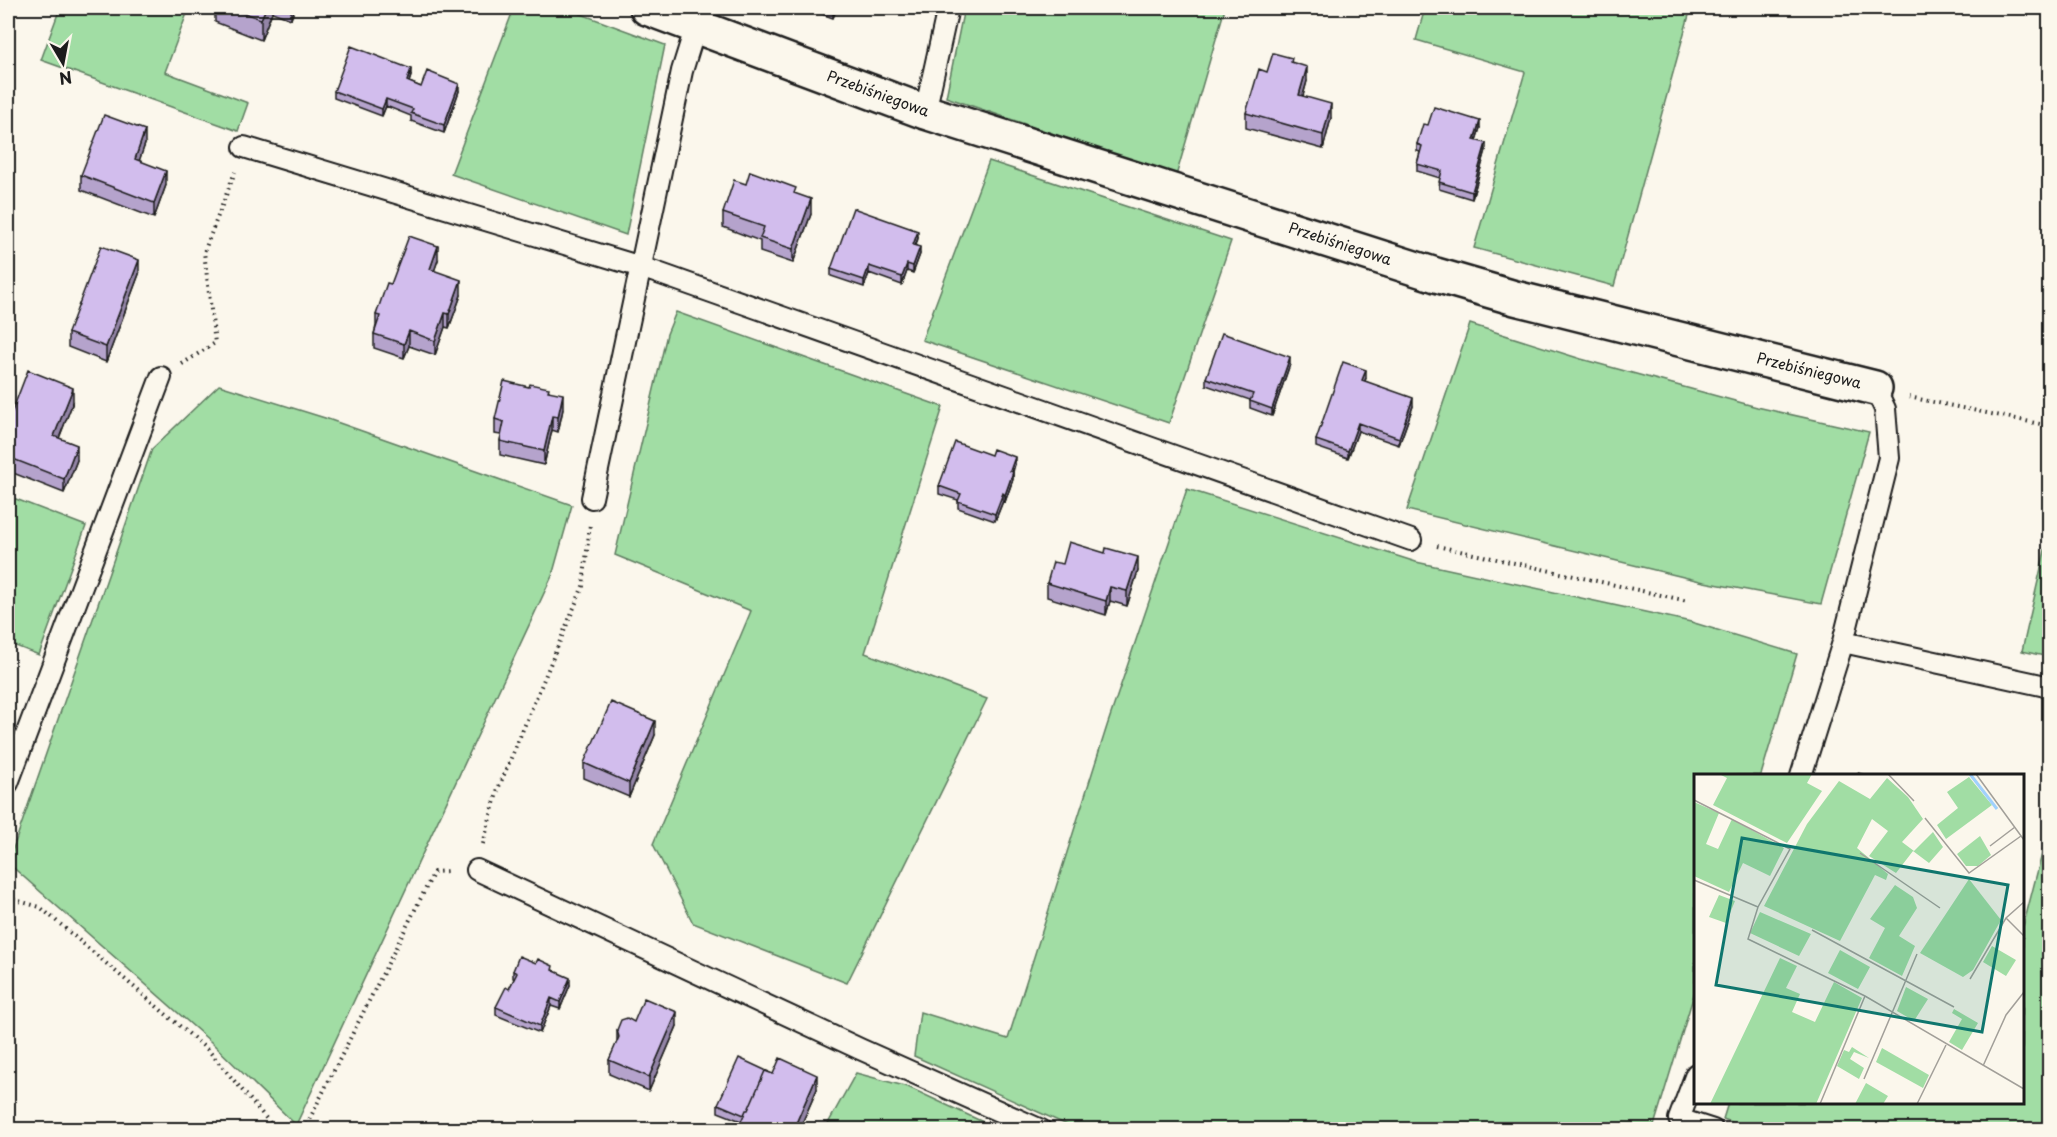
<svg xmlns="http://www.w3.org/2000/svg" width="2057" height="1137" viewBox="0 0 2057 1137" font-family="'Playpen Sans',sans-serif">
  <style>
    .green { fill: #a1dda4; stroke: #5e7c60; stroke-width: 1.5 }
    .lines { fill: none; stroke-linecap: round; stroke-linejoin: round }
    .lane-casing { stroke: #1c1c1c; stroke-width: 24 }
    .street-casing { stroke: #1c1c1c; stroke-width: 38 }
    .path { stroke: #1c1c1c; stroke-width: 4; stroke-dasharray: 1.5 4.5; stroke-linecap: butt }
    .lane { stroke: #fbf7ec; stroke-width: 20 }
    .street { stroke: #fbf7ec; stroke-width: 33 }
    .wall { fill: #b5a3cc; stroke: #1c1c1c; stroke-width: 1.5 }
    .shaded-wall { fill: #9384a6; stroke: #1c1c1c; stroke-width: 1.5 }
    .building { fill: #d2bded; stroke: #1c1c1c; stroke-width: 1.5 }
    .labels { text-anchor: middle; stroke-width: 6; stroke-linejoin: round; paint-order: stroke }
    .street-label { font-size: 15px; fill: #1c1c1c; stroke: #fbf7ec }
    .inset-river { fill: none; stroke: #a0d1fd; stroke-width: 3 }
    .inset-road { fill: none; stroke: #a29f99; stroke-width: 1.5 }
    .view { fill: #0f766e; fill-opacity: 0.15; stroke: #0f766e; stroke-width: 3 }
    .inset-edge { fill: none; stroke: #1c1c1c; stroke-width: 3 }
  </style>
  <rect width="100%" height="100%" fill="#fbf7ec"/>
  <filter id="ink" filterUnits="userSpaceOnUse"><feTurbulence type="fractalNoise" baseFrequency=".0167" numOctaves="2"/><feDisplacementMap in="SourceGraphic" scale="12" xChannelSelector="R" yChannelSelector="G"/><feConvolveMatrix kernelMatrix="1 2 1 2 8 2 1 2 1" color-interpolation-filters="sRGB"/></filter>
  <g filter="url(#ink)">
    <!-- green -->
    <path class="green" d="M60 8H189L165 72 248 103 238 131 41 60Z
      M514 8H565L665 45 626 235 451 174Z
      M964 8H1225L1176 176 946 97Z
      M1425 8H1691L1614 286 1474 248 1525 72 1416 40Z
      M989 161 1231 241 1169 423 922 340Z
      M676 312 943 407 865 653 987 699 847 983 693 923 653 844 751 611 615 555 667 334Z
      M1470 324 1581 359 1757 407 1869 432 1821 604 1704 582 1407 510Z
      M219 385 325 418 572 505 552 576 296 1125 211 1042 8 863 152 449Z
      M1187 489 1416 562 1691 622 1797 654 1761 775 1696 776 1695 991 1653 1129H1076L914 1056 920 1012 1008 1039 1107 726Z
      M8 496 86 526 39 655 8 643Z
      M2049 533 2050 657H2049L2022 651Z
      M2049 827V1129L1755 1130 1723 1119 1728 1103 2022 1102 2023 927Z
      M856 1073 908 1087 998 1129H825Z"/>
    <g class="lines">
      <defs>
        <path id="lane" d="M925 112 948 8
          M244 147 641 267 1411 540
          M592 498 682 71 696 26
          M1843 642 2050 687
          M1801 776 1843 642 1889 458 1885 409 1875 388
          M8 783 161 377
          M477 870 860 1049 1041 1130
          M1696 1074 1679 1119 1713 1130"/>
        <path id="street" d="M647 8 925 112 1436 275 1515 298 1875 388"/>
      </defs>
      <!-- lane casing -->
      <use href="#lane" class="lane-casing"/>
      <!-- street casing -->
      <use href="#street" class="street-casing"/>
      <!-- path -->
      <path class="path" d="M182 364 215 343 204 252 235 172
        M1909 397 2050 426
        M1437 546 1688 601
        M483 844 498 789 583 586 590 524
        M8 898 40 907 209 1051 276 1130
        M304 1130 434 872 451 871"/>
      <!-- lane -->
      <use href="#lane" class="lane"/>
      <!-- street -->
      <use href="#street" class="street"/>
    </g>
    <!-- wall -->
    <path class="wall" d="M215 8H295L291 19 272 12 261 40 215 22Z
      M805 8H837L833 18Z
      M1292 63 1307 81 1303 96 1331 118 1323 149 1246 128V113L1267 72Z
      M411 76 409 82 421 87 459 91 444 133 411 121V116L386 106 382 116 334 98V91Z
      M1428 125 1480 128 1476 140 1486 150 1472 199 1439 189 1440 178 1417 171V164L1420 152 1417 151V144Z
      M145 144 139 160 166 185 154 218 81 190V175Z
      M746 184 796 194 811 214 793 263 760 252V241L723 227V213Z
      M918 238 916 246 920 254 913 273 907 271 902 285 869 273 864 287 831 276V269Z
      M438 260 434 271 461 295 449 328 445 327 435 355 409 346 404 358 374 348V334L376 326V315L391 284Z
      M139 274 106 362 68 347V333Z
      M1290 364 1272 416 1250 408V400L1206 385V378Z
      M1366 378 1365 381 1413 406 1399 445 1358 431 1348 458 1316 447V440Z
      M549 391 563 409 558 432 552 430 544 465 500 455V441L501 435 495 434V419Z
      M73 402 59 438 77 460 64 493 8 471V422Z
      M1015 464 1013 472V479L1005 502 1003 501 995 521 958 508V500L939 494V486Z
      M1063 564 1138 571 1127 606 1110 601 1106 615 1047 597V583Z
      M655 735 629 797 584 778V763Z
      M553 970 570 985 560 1009 551 1006 540 1033 496 1015V1007L509 989 514 979 513 978V971Z
      M634 1022 677 1026 649 1091 609 1074V1060L617 1043V1030Z
      M769 1073 817 1089 799 1130H740V1124L741 1121 718 1112V1104Z"/>
    <!-- shaded-wall -->
    <path class="shaded-wall" d="M266 8H272V12L261 40V19Z
      M291 8H295L291 19Z
      M833 8H837L833 18Z
      M1307 67V81L1299 109V95Z
      M411 69V76L407 88V81Z
      M459 84V91L444 133V125Z
      M386 99V106L382 116V109Z
      M1331 104V118L1323 149V135Z
      M1480 121V128L1474 147V140Z
      M145 130V144L135 173V159Z
      M1486 143V150L1472 199V192Z
      M166 171V185L154 218V203Z
      M811 199V214L793 263V249Z
      M918 231V238L913 252V245Z
      M438 246V260L430 283V269Z
      M920 247V254L913 273V266Z
      M139 260V274L106 362V347Z
      M907 264V271L902 285V277Z
      M869 266V273L864 287V280Z
      M461 280V295L449 328V314Z
      M445 313V327L435 355V341Z
      M409 331V346L404 358V344Z
      M1290 357V364L1272 416V409Z
      M1366 370V378L1362 387V380Z
      M73 388V402L54 451V436Z
      M563 394V409L558 432V417Z
      M1413 398V406L1399 445V438Z
      M552 416V430L544 465V451Z
      M1358 423V431L1348 458V451Z
      M77 445V460L64 493V479Z
      M1015 457V464L1010 478V471Z
      M1013 472V479L1005 502V495Z
      M1003 493V501L995 521V514Z
      M1138 557V571L1127 606V591Z
      M1110 587V601L1106 615V601Z
      M655 721V735L629 797V783Z
      M570 978V985L560 1009V1002Z
      M551 998V1006L540 1033V1026Z
      M677 1012V1026L649 1091V1077Z
      M817 1075V1089L799 1130H793Z"/>
    <!-- building -->
    <path class="building" d="M230 8H266L261 19Z
      M351 46 411 69 407 81 421 87 427 71 459 84 444 125 411 113 413 109 386 99 382 109 334 91Z
      M1273 53 1292 58 1291 62 1307 67 1299 95 1331 104 1323 135 1246 113 1259 69 1267 72Z
      M1434 107 1480 121 1474 140 1486 143 1472 192 1439 182 1442 171 1417 164 1422 146 1417 144 1423 124 1428 125Z
      M104 115 145 130 135 159 166 171 154 203 81 175Z
      M750 171 796 188 794 193 811 199 793 249 760 238 764 227 723 213 734 180 746 184Z
      M853 208 918 231 913 245 920 247 913 266 907 264 902 277 869 266 864 280 831 269Z
      M409 236 438 246 430 269 461 280 449 314 445 313 435 341 409 331 404 344 374 334 380 316 376 315 387 283 391 284Z
      M101 246 139 260 106 347 68 333Z
      M1222 333 1290 357 1272 409 1250 401 1253 394 1206 378Z
      M1343 362 1366 370 1362 380 1413 398 1399 438 1358 423 1348 451 1316 440Z
      M28 370 73 388 54 436 77 445 64 479 8 457V422Z
      M504 381 529 387 530 384 549 388 548 391 563 394 558 417 552 416 544 451 500 441 504 422 495 419Z
      M955 442 991 455 993 449 1015 457 1010 471 1013 472 1005 495 1003 493 995 514 958 501 961 494 939 486Z
      M1069 542 1105 553 1106 548 1138 557 1127 591 1110 587 1106 601 1047 583 1053 562 1063 564Z
      M611 702 655 721 629 783 584 763Z
      M1858 773 1867 776H1857Z
      M519 956 536 963 538 959 553 966 552 970 570 978 560 1002 551 998 540 1026 496 1007 506 987 509 989 517 973 513 971Z
      M644 998 677 1012 649 1077 609 1060 619 1037 617 1030 621 1020 627 1018 634 1022Z
      M739 1058 769 1072 765 1071 748 1110H746L744 1115 718 1104Z
      M780 1058 817 1075 793 1130H750L740 1124 746 1110H748L765 1071 773 1074Z"/>
  </g>
  <g class="labels">
    <!-- street labels -->
    <g class="street-label">
      <text transform="translate(878 94) rotate(20)" y="5">Przebiśniegowa</text>
      <text transform="translate(1340 244) rotate(18)" y="5">Przebiśniegowa</text>
      <text transform="translate(1809 371) rotate(14)" y="5">Przebiśniegowa</text>
    </g>
  </g>
  <!-- overview -->
  <g transform="translate(1694 774)">
    <rect width="330" height="330" fill="#fbf7ec"/>
    <path d="M25 0H118L113 9 128 17 93 69 19 31 33 4ZM275 3 298 31 252 65 243 51 264 34 253 18ZM193 4 214 23 229 45 208 68 220 77 239 58 249 73 235 89 219 77 202 99 175 82 194 57 178 45 163 74 194 100 192 106 181 101 146 167 70 132 113 50 145 7 176 25ZM0 28 25 39 12 70 24 75 38 45 90 74 76 102 49 89 35 118 0 102ZM286 62 297 81 284 92H272L263 80ZM275 105 307 146 279 196 269 203 226 179ZM201 111 219 123 223 134 205 162 221 172 208 202 175 184 191 154 176 145ZM25 121 41 127 32 149 15 143ZM66 138 117 160 105 182 56 159ZM298 172 322 186 312 202 289 188ZM146 176 176 193 164 215 134 199ZM86 184 103 192 92 214 106 220 98 238 121 248 140 208 168 224 122 330H16ZM212 213 234 225 220 247 203 237ZM260 235 284 249 268 276 255 268 268 245 258 239ZM158 273 175 284 160 278 156 285 170 294 165 305 143 292 150 276 155 278ZM188 274 235 301 229 314 182 288ZM172 309 194 322 189 330H161Z" fill="#a1dda4"/>
    <path class="inset-river" d="M276 0 303 35"/>
    <path class="inset-road" d="M194 0 220 27M282 0 330 66M0 26 96 75 64 133 54 165 171 222 330 315M231 44 275 99 327 62M296 72 321 53M166 79 246 134M0 106 64 133M312 144 330 162M118 156 260 233M276 205 312 144 330 128M289 292 312 241 330 218M170 305 223 180M126 330 171 222M223 330 252 271"/>
    <path class="view" d="M48 64 314 111 288 258 22 211Z"/>
    <rect width="330" height="330" class="inset-edge"/>
  </g>
  <!-- margin -->
  <rect width="2057" height="1137" fill="none" stroke="#fbf7ec" stroke-width="30"/>
  <rect x="15" y="15" width="2027" height="1107" fill="none" stroke="#1c1c1c" stroke-width="2" filter="url(#ink)"/>
  <!-- north arrow -->
  <g transform="translate(63 63) rotate(170)" stroke="#fbf7ec" stroke-width="4.5" paint-order="stroke">
  <path d="M0-4.5L10 22L0 15L-10 22Z" fill="#1c1c1c"/>
  <text y="-9" font-size="16" font-weight="bold" text-anchor="middle" fill="#1c1c1c">N</text>
  </g>
</svg>
